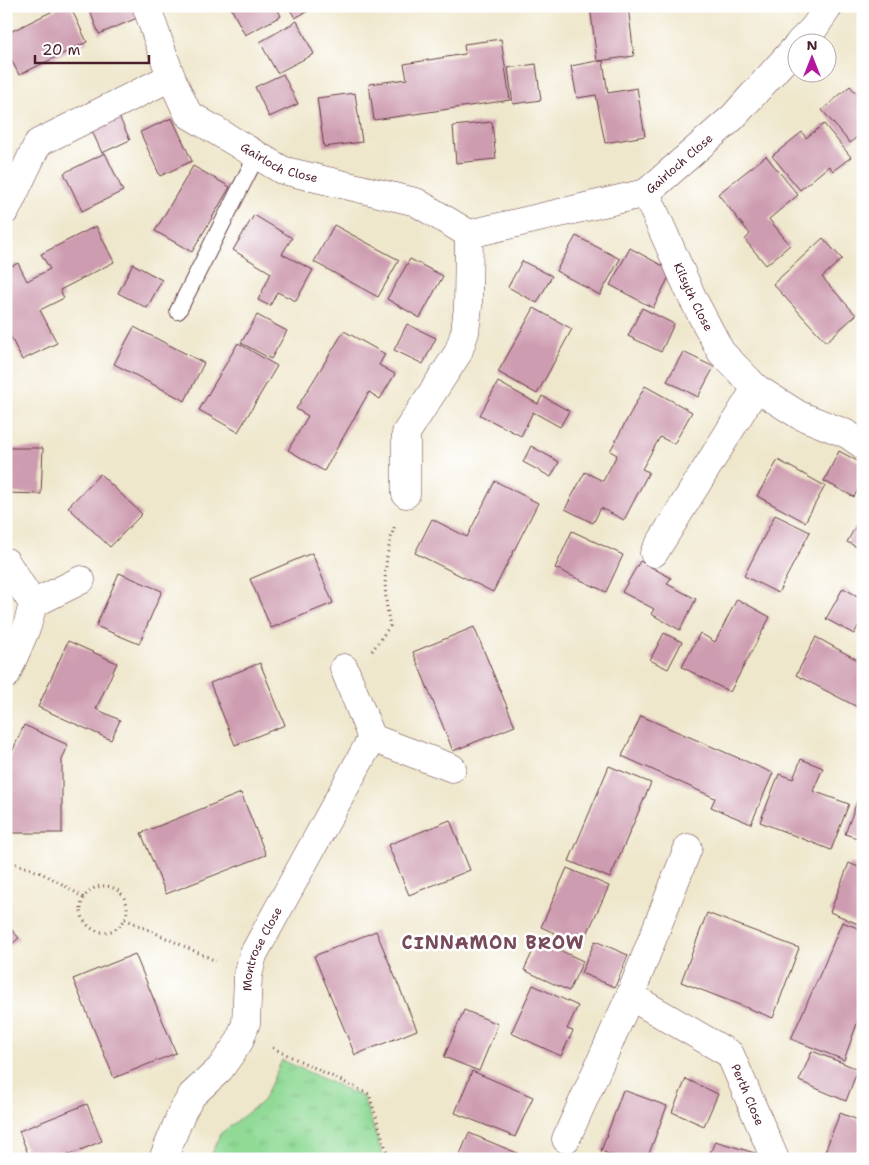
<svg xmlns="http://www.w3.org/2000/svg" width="869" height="1165" viewBox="0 0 869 1165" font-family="'Shantell Sans',sans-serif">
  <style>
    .grass { fill: url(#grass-tufts); stroke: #6d7c60 }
    .building { fill: #ce9cb0 }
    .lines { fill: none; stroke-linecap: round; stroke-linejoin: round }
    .service-casing { stroke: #633d43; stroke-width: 18 }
    .minor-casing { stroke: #633d43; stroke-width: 29 }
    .path { stroke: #633d43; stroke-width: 3; stroke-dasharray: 1 4; stroke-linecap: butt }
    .service { stroke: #fff; stroke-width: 16 }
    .minor { stroke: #fff; stroke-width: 28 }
    .labels { text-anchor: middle; stroke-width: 5; stroke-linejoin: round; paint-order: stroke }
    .street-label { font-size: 12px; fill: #4a1f2b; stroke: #fff }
    .district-label { font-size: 18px; font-weight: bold; letter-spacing: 1px; fill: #784b5a; stroke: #fff }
  </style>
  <defs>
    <pattern id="grass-tufts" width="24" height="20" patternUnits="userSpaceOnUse" patternTransform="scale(1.25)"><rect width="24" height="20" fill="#90da96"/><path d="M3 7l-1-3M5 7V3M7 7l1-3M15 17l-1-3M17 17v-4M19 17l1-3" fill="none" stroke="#7ebb81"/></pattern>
  </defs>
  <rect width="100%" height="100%" fill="#fff"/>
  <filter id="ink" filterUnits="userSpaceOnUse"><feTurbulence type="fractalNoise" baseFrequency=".02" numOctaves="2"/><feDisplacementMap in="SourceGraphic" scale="10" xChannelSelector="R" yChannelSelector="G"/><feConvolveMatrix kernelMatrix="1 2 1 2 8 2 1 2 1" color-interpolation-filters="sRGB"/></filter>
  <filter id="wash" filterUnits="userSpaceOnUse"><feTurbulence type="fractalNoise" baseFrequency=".0096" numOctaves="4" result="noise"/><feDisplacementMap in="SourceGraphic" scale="20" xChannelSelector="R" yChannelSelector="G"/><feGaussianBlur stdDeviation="1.12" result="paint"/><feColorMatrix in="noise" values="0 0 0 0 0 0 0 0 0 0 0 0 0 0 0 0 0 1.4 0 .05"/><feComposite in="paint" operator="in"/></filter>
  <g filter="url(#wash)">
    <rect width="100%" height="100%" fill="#efe7cc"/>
    <!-- grass -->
    <path class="grass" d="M282 1060 363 1097 384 1159H210L220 1134 263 1101Z"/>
    <g id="blocks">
      <!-- building -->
      <path class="building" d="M63 6H70L87 42 19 75 6 49V34Z
        M88 6H138L142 16 99 34Z
        M230 6H276L281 16 245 35Z
        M288 6H317L295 18Z
        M590 6H628L634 56 598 61H603L608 93 637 88 645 136 605 143 596 95 577 98 571 66 597 61Z
        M297 21 314 54 277 73 260 42Z
        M501 39 510 100 374 120 369 84 407 79 404 64 465 54 464 44Z
        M536 64 541 100 513 104 508 68Z
        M283 74 298 104 269 117 255 87Z
        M850 86 863 101V132L850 143 822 110Z
        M355 93 362 142 324 147 317 98Z
        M116 110 130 140 102 153 88 122Z
        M172 118 192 161 160 176 140 132Z
        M492 122 496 159 456 163 453 126Z
        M824 124 851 157 833 171 829 166 800 190 772 156 802 132 806 138Z
        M105 153 123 191 82 211 64 173Z
        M766 156 798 195 769 219 790 245 766 265 745 240 750 234 718 194Z
        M193 166 230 187 192 252 155 231Z
        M254 215 292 238 282 254 313 270 296 301 277 292 270 306 258 300 271 273 233 250Z
        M334 225 399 260 378 297 314 262Z
        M96 226 114 262 60 290 64 298 40 310 57 343 22 360 6 327V269L18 263 27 281 50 269 41 254Z
        M576 236 620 259 600 295 556 271Z
        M823 238 842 259 822 277 856 315 826 342 773 284Z
        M630 248 672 271 653 308 610 285Z
        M410 259 443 276 420 318 387 299Z
        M522 261 552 276 537 303 508 287Z
        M133 264 162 280 147 308 118 293Z
        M534 308 572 329 537 394 498 372Z
        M642 308 674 324 661 352 628 336Z
        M257 315 287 331 271 359 241 343Z
        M407 324 436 338 423 364 394 350Z
        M134 327 204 363 185 401 114 364Z
        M344 331 385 354 379 365 395 374 380 399 369 392 324 471 288 450 308 416 296 409Z
        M238 343 277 366 238 432 199 410Z
        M683 352 714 367 698 397 667 381Z
        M498 382 538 404 542 396 569 411 560 427 533 412 521 436 480 415Z
        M645 386 692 412 674 444 660 437 642 469 649 472 624 520 601 508 593 523 565 509 585 472 603 481 617 455 610 451Z
        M531 446 559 462 551 477 523 462Z
        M6 448H43L41 494 6 493Z
        M839 451 863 464V480L854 497 824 481Z
        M778 460 825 486 805 522 757 496Z
        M100 474 142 514 110 547 68 507Z
        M495 481 538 503 493 592 415 553 432 519 467 537Z
        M863 513V550L847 542Z
        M775 515 810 532 778 593 744 576Z
        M572 531 623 555 606 592 555 568Z
        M312 553 333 603 271 628 250 579Z
        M640 561 671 578 667 584 696 599 680 630 651 614 654 609 622 592Z
        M119 573 162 591 139 644 96 626Z
        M843 588 863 599V617L854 634 826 619Z
        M737 599 770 617 730 692 682 667 700 633 715 642Z
        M474 627 515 726 453 751 413 652Z
        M664 633 682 642 668 669 650 660Z
        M816 637 863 663V710L796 675Z
        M68 641 117 663 96 709 120 720 111 740 38 707Z
        M260 663 285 725 235 745 210 683Z
        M641 716 773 773 751 824 711 807 715 798 622 756Z
        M24 725 68 745 62 760V833H9L8 761Z
        M801 759 823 768 813 791 849 804 831 850 760 822 779 774 793 779Z
        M609 766 651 783 610 878 569 861Z
        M861 791 863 792V840L845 834Z
        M241 793 266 855 166 894 141 833Z
        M450 820 470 870 409 895 388 845Z
        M849 863 863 869V926L830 912Z
        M567 868 609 886 582 945 541 927Z
        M707 913 799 948 773 1018 681 982Z
        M842 922 863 930V1007L844 1060 791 1039 824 965Z
        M6 923 19 938 6 949Z
        M376 931 417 1030 355 1055 314 956Z
        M538 940 583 961 569 991 524 970Z
        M595 941 628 955 615 987 581 973Z
        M135 954 176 1053 114 1078 73 979Z
        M533 985 578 1006 567 1029 573 1031 561 1056 511 1033Z
        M464 1010 498 1024 479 1071 444 1057Z
        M812 1051 858 1069 846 1101 799 1081Z
        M472 1071 533 1097 515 1137 455 1113Z
        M686 1079 718 1094 704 1126 672 1112Z
        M623 1090 667 1106 647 1159H622L601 1151Z
        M87 1104 102 1141 59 1159H30L19 1131Z
        M840 1113 863 1122V1152L860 1159H822Z
        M469 1133 517 1153 514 1159H458Z
        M715 1141 758 1154 756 1159H708Z"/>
    </g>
  </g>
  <g filter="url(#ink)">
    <use href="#blocks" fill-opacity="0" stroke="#633d43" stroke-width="1"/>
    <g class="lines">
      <defs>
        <path id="service" d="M178 311 257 155"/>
        <g id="minor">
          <path id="s1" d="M147 8 171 77 188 114 282 170 416 202 469 234 646 193 733 117 796 47"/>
          <path d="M800 42 814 28 829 6"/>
          <path id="s2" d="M646 193 693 299 721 352 756 388 799 415 847 434 863 445"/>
          <path d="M6 210 38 143 171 77"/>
          <path d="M406 494V433L458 353 465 332 468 307 469 234"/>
          <path d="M654 553 756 388"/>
          <path d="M6 562 33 604 81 580"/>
          <path d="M344 668 372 738 452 768"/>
          <path d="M6 675 27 626 33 604"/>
          <path id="s3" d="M630 996 730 1054 775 1159"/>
          <path d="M566 1139 630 996 688 848"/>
          <path id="s4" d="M163 1159 182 1112 192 1095 220 1069 239 1042 246 1023 248 976 253 955 372 738"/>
        </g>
      </defs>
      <!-- service casing -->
      <use href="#service" class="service-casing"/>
      <!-- minor casing -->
      <use href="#minor" class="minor-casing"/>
      <!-- path -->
      <path class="path" d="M372 651 390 626C383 592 383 559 395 525
        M6 861C38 870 56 879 84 898
        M81 909a23 23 0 1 1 46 0a23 23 0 1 1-46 0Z
        M125 919 216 961
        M273 1048 369 1094 389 1159"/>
      <!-- service -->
      <use href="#service" class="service"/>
      <!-- minor -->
      <use href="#minor" class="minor"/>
    </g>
  </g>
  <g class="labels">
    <!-- street labels -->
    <g class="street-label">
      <text dy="4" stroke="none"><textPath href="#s1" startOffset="218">Gairloch Close</textPath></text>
      <text dy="4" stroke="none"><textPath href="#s1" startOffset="649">Gairloch Close</textPath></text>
      <text dy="4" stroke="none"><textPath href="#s2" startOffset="114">Kilsyth Close</textPath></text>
      <text dy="4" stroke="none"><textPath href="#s4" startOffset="239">Montrose Close</textPath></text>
      <text dy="4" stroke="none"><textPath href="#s3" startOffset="160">Perth Close</textPath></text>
    </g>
    <!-- district labels -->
    <g class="district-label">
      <text x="493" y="949">CINNAMON BROW</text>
    </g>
  </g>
  <!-- margin -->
  <rect width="869" height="1165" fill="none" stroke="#fff" stroke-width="25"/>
  <!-- north arrow -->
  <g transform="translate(812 58)"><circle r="24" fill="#ffffff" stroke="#b7a5aa"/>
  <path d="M0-4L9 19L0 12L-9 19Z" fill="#b5179e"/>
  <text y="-8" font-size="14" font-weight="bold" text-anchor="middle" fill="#4a1f2b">N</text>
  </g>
  <!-- scale -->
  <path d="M35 55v8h114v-8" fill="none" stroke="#4a1f2b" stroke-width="2.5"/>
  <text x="42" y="55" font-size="15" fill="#4a1f2b" stroke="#ffffff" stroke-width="4" paint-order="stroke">20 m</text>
</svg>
